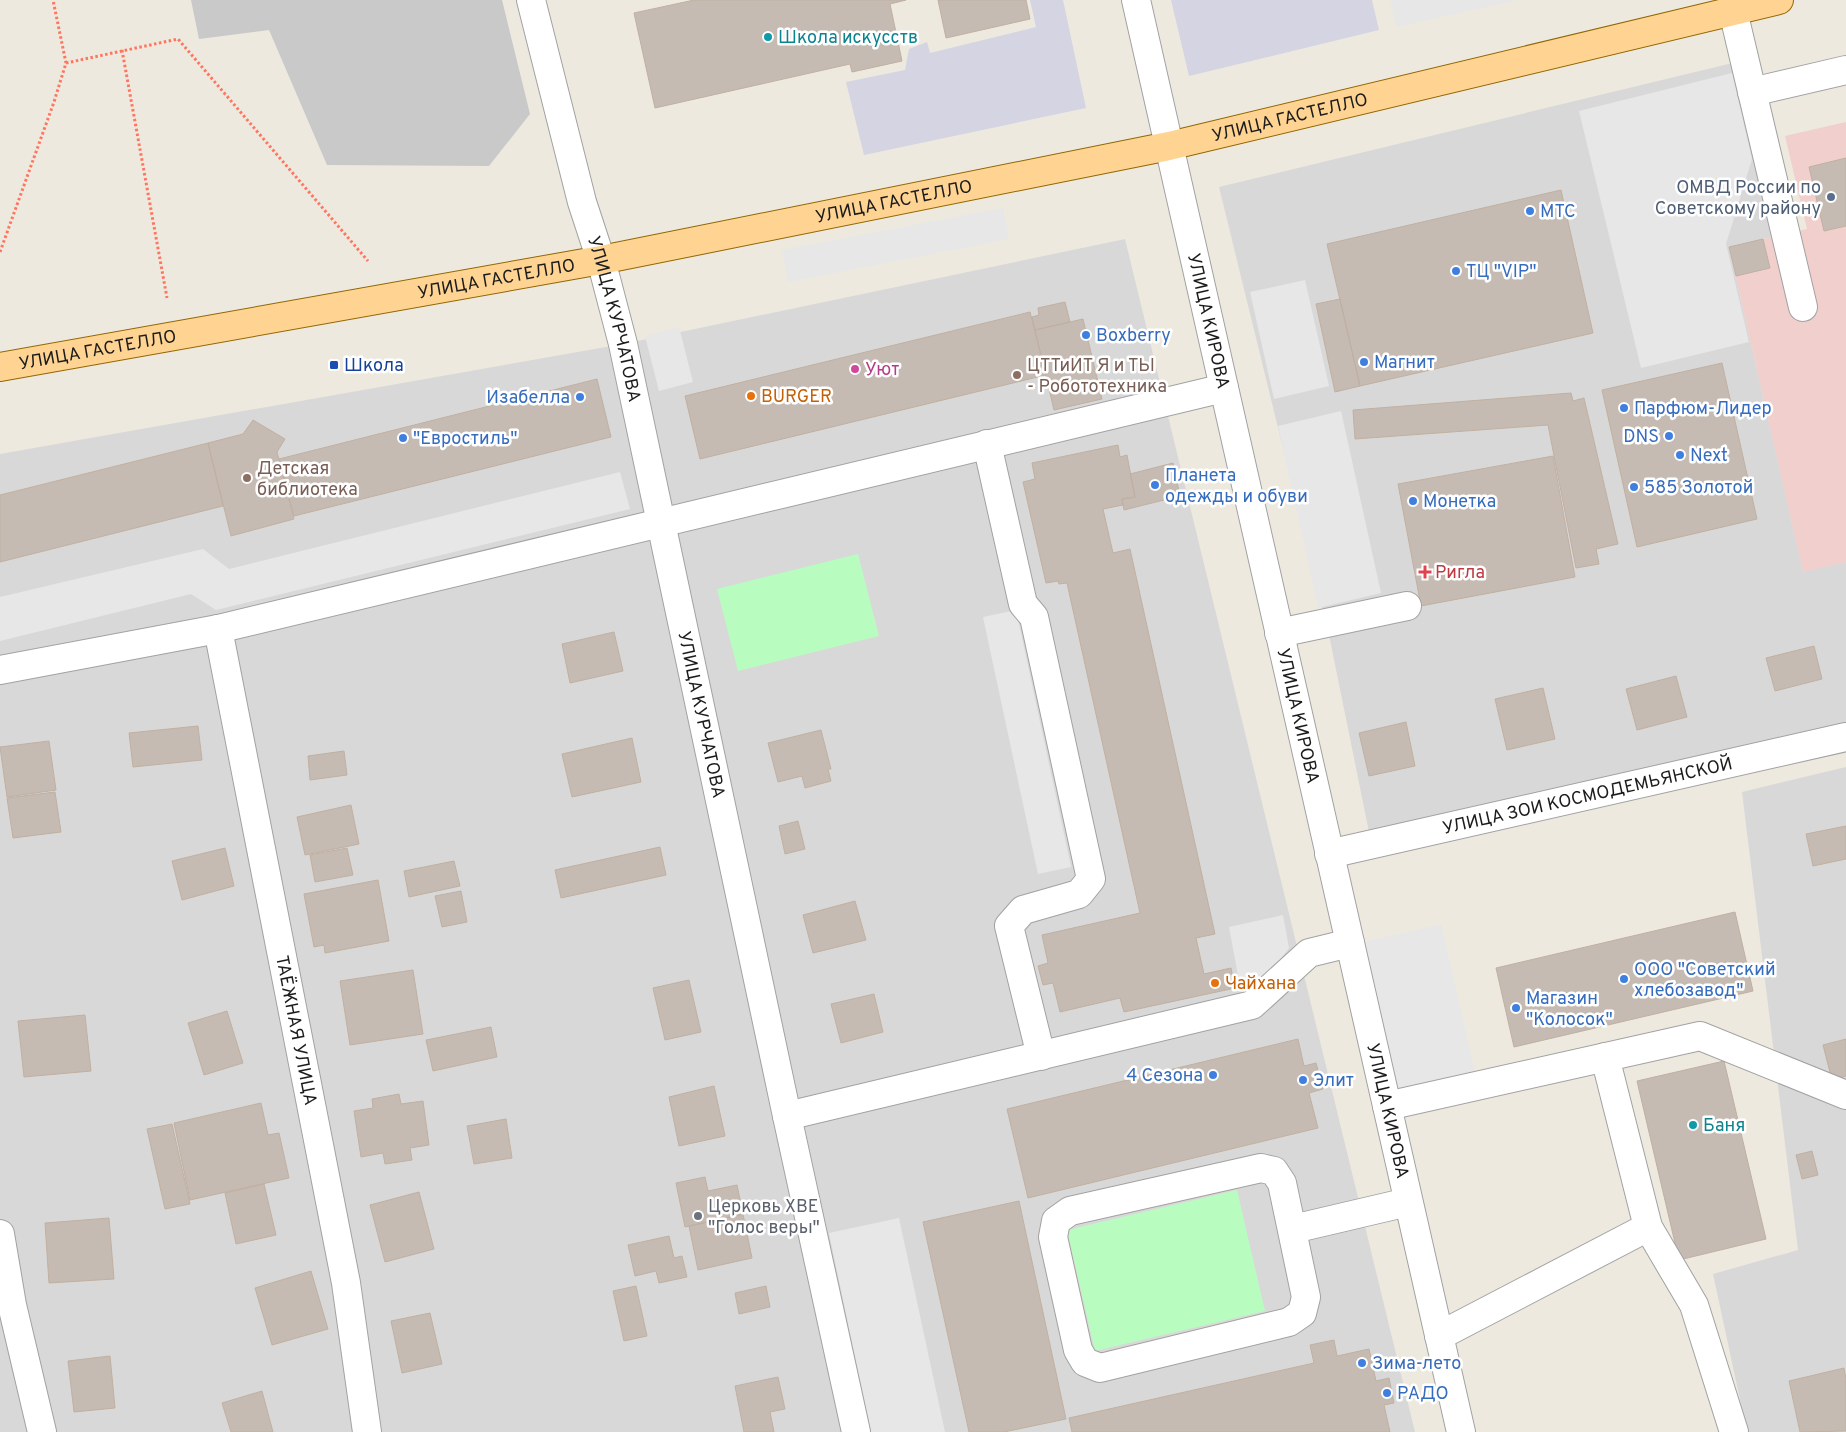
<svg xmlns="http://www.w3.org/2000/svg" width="1846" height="1432" viewBox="0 0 1846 1432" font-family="Overpass,sans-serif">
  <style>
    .residential { fill: #d9d8d8 }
    .commercial { fill: #f0cfcd }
    .religious { fill: #c9c9c9 }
    .park { fill: #b8fcc0 }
    .parking { fill: #e7e7e7 }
    .plaza { fill: #d4d4e3 }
    .building { fill: #c5bbb3; stroke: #c0b0a1 }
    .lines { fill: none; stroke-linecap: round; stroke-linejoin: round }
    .minor-casing { stroke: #a2a2a2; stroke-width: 30 }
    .major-casing { stroke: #926700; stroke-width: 30 }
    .path { stroke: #ff755f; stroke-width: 3; stroke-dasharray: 2.5 2.5; stroke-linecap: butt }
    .minor { stroke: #fff; stroke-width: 28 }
    .major { stroke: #ffd493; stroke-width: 28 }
    .culture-dot { fill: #0f9aa8; stroke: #fff; stroke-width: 2 }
    .service-dot { fill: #5c6f8a; stroke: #fff; stroke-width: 2 }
    .shop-dot { fill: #3f7fe0; stroke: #fff; stroke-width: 2 }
    .transit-dot { fill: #1a4fb4; stroke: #fff; stroke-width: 2 }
    .hotel-dot { fill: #d1479c; stroke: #fff; stroke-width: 2 }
    .education-dot { fill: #8d6e63; stroke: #fff; stroke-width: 2 }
    .food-dot { fill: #e8710a; stroke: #fff; stroke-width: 2 }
    .health-dot { fill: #e0444e; stroke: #fff; stroke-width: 2 }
    .worship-dot { fill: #6b7280; stroke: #fff; stroke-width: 2 }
    .labels { text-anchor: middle; stroke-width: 5; stroke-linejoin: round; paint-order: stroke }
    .culture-label { font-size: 18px; fill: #0d838f; stroke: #fff; text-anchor: start }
    .street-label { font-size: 18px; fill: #1b1b1b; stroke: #fff }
    .service-label { font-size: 18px; fill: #4e5e75; stroke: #fff; text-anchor: end }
    .shop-label { font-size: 18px; fill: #366cbe; stroke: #fff; text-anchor: start }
    .transit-label { font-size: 18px; fill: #164399; stroke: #fff; text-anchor: start }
    .education-label { font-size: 18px; fill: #785e54; stroke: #fff; text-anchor: start }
    .hotel-label { font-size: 18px; fill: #b23c85; stroke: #fff; text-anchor: start }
    .food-label { font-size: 18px; fill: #c56008; stroke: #fff; text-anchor: start }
    .health-label { font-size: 18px; fill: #be3a42; stroke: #fff; text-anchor: start }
    .worship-label { font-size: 18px; fill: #5b616d; stroke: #fff; text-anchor: start }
  </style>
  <rect width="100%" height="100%" fill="#ede9df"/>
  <!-- residential -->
  <path class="residential" d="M1745 60 1786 234 1729 247 1803 571 1846 562V724L1369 832 1330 640 1219 187Z
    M1125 239 1415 1432H0V454L623 344Z
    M1846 767V1432H1747L1713 1274 1798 1250 1742 792Z"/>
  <!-- commercial -->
  <path class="commercial" d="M1846 122V562L1803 572 1729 247 1807 229 1785 136Z"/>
  <!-- religious -->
  <path class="religious" d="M191 0H502L530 114 489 166 327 165 269 30 199 39Z"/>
  <!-- park -->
  <path class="park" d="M858 554 879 636 738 671 717 589Z
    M1237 1190 1265 1311 1095 1351 1067 1230Z"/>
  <!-- parking -->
  <path class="parking" d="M1390 0H1517L1396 27Z
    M1732 73 1752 159 1726 244 1749 342 1641 368 1579 111Z
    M1003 208 1009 239 788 282 782 250Z
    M1305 280 1329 386 1274 399 1250 292Z
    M679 327 693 382 659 391 645 336Z
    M1341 411 1381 593 1318 608 1278 426Z
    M620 472 630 509 216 610 191 594 0 641V597L203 549 229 569Z
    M1016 610 1071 867 1038 874 983 617Z
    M1283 915 1289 948 1264 980 1240 986 1229 927Z
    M1441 924 1475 1072 1398 1090 1364 942Z
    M899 1218 945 1432H871L829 1233Z"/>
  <!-- plaza -->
  <path class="plaza" d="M1030 0H1063L1086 108 864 155 846 82 905 70 909 49 927 42 930 53 1036 27Z
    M1171 0H1372L1379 30 1189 76Z"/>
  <!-- building -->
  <path class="building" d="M694 0H906L890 4 902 61 852 72 850 64 655 108 634 13Z
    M938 0H1026L1030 19 946 38Z
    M1846 158V226L1824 231 1809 167Z
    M1561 190 1593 333 1360 386 1327 244Z
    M1763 239 1770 268 1736 276 1729 247Z
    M1340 299 1360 386 1335 392 1316 304Z
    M1065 302 1070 322 1035 330 1032 317 1039 315 1038 308Z
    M1030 312 1046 375 700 459 685 396Z
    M1083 319 1102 399 1054 410 1035 330Z
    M1722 363 1757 519 1637 547 1602 390Z
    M597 379 611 437 294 516 279 459Z
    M1571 393 1573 401 1584 398 1618 544 1596 549 1599 564 1576 568 1548 425 1355 439 1353 410Z
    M253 420 285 439 277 452 294 519 231 536 208 443 243 434Z
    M208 443 223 506 0 562V495Z
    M1118 445 1120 457 1127 455 1135 497 1122 499 1123 505 1103 509 1113 553 1130 549 1215 934 1196 938 1204 974 1231 968 1235 988 1124 1012 1120 998 1060 1012 1053 983 1043 985 1038 966 1048 963 1042 935 1140 913 1067 583 1059 584 1058 581 1046 583 1023 482 1035 479 1032 463Z
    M1553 456 1575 577 1421 606 1398 484Z
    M1173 463 1180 496 1124 510 1122 499 1135 497 1130 474Z
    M614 632 623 671 570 683 562 644Z
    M1814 646 1822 679 1775 691 1766 658Z
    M1676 676 1687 717 1637 730 1626 689Z
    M1543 688 1555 739 1507 750 1495 699Z
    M1406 722 1415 766 1369 776 1359 733Z
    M198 726 202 760 133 767 129 733Z
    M821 730 831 769H828L831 781 805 788 802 776 778 782 768 743Z
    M632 738 641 782 572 797 562 754Z
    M49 741 56 790 7 797 0 747Z
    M344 751 347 775 310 780 308 756Z
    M55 792 61 832 13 838 7 798Z
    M351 805 359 844 305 855 297 817Z
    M798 821 805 849 785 854 779 826Z
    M1846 826V859L1813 866 1806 834Z
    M660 847 666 875 561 898 555 870Z
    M225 848 234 886 182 900 172 861Z
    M347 848 353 875 315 882 310 855Z
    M454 861 460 886 409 897 404 871Z
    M378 880 389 941 325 953 324 945 314 947 304 894Z
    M461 891 467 922 442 927 435 896Z
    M855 901 866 940 813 953 803 915Z
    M1735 912 1753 991 1514 1047 1496 968Z
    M413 970 423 1034 350 1045 340 981Z
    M689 980 701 1032 665 1040 653 988Z
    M874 994 883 1032 841 1043 831 1004Z
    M227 1011 243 1063 204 1075 188 1023Z
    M85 1015 91 1071 24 1077 18 1021Z
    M491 1027 497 1057 433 1071 426 1040Z
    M1298 1039 1304 1066 1316 1063 1323 1089 1309 1093 1318 1128 1028 1198 1007 1109Z
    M1846 1039V1076L1832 1080 1823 1045Z
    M1724 1061 1766 1239 1679 1260 1637 1081Z
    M714 1086 725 1136 679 1146 669 1097Z
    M399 1094 401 1104 423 1101 429 1145 410 1148 412 1160 385 1164 383 1153 361 1157 354 1111 373 1108 372 1099Z
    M261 1103 268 1135 279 1133 289 1178 190 1200 174 1123Z
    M506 1119 512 1158 474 1164 467 1126Z
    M172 1124 190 1204 165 1209 147 1129Z
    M1812 1151 1818 1175 1802 1179 1796 1155Z
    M705 1177 708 1191 737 1185 743 1214 685 1227 676 1183Z
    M264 1184 276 1235 236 1244 225 1193Z
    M419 1192 434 1249 385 1262 370 1205Z
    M1019 1201 1066 1419 1004 1432H969L923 1222Z
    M743 1214 752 1258 698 1270 689 1226Z
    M109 1218 114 1279 49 1283 45 1223Z
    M669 1236 674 1258 682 1256 687 1277 659 1283 656 1271 635 1276 628 1245Z
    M311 1271 328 1329 272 1345 255 1288Z
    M636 1286 647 1336 624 1341 613 1291Z
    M766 1286 770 1307 739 1314 735 1293Z
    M430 1313 442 1364 402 1373 391 1321Z
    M1334 1340 1337 1356 1369 1349 1376 1381 1389 1378 1394 1403 1384 1405 1390 1432H1072L1069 1418 1314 1363 1310 1345Z
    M110 1356 115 1408 74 1412 68 1361Z
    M1844 1368 1846 1379V1431L1800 1432 1789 1381Z
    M778 1377 785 1409 770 1412 774 1432H744L735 1386Z
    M262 1391 273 1432H231L222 1403Z"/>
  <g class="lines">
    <defs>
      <g id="minor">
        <path id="s1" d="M531 0 582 202 601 260 623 344 787 1116 856 1432"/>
        <path id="s2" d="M1136 0 1461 1432"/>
        <path d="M1733 11 1803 307"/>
        <path d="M1752 92 1846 70"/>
        <path d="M987 444 1023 604 1034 617 1091 879 1079 894 1023 910 1009 926 1041 1056"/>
        <path id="s3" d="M218 629 346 1283 367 1432"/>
        <path d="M1279 633 1407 606"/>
        <path d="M0 670 218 629 1224 388"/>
        <path id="s4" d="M1329 854 1846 737"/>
        <path d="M1605 1057 1648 1227 1694 1305 1734 1432"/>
        <path d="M1387 1106 1700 1036 1846 1095"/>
        <path d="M787 1116 1252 1005 1309 953 1350 943"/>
        <path d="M1261 1168 1274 1171 1282 1183 1306 1297 1302 1313 1289 1322 1100 1368 1085 1362 1078 1350 1053 1237 1056 1221 1070 1211Z"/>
        <path d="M1293 1229 1408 1202"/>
        <path d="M0 1234 12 1305 42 1432"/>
        <path d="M1439 1336 1648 1227"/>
      </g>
      <g id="major">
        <path id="s5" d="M0 367 601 260 1169 146 1779 0"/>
      </g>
    </defs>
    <!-- minor casing -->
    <use href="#minor" class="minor-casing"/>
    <!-- major casing -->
    <use href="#major" class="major-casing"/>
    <!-- path -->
    <path class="path" d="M122 50 167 298
      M66 63 178 39 368 261
      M0 252 54 102 66 63 53 0"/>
    <!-- minor -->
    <use href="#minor" class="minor"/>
    <!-- major -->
    <use href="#major" class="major"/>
  </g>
  <!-- markers -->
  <g class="culture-dot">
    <circle cx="768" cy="37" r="5"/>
    <circle cx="1693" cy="1125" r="5"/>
  </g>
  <circle class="service-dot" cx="1831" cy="197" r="5"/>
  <g class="shop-dot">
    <circle cx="1530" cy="211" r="5"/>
    <circle cx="1456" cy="271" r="5"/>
    <circle cx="1086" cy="335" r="5"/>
    <circle cx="1364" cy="362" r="5"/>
    <circle cx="580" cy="397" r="5"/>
    <circle cx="1624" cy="408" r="5"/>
    <circle cx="1669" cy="436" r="5"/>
    <circle cx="403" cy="438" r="5"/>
    <circle cx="1680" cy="455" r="5"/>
    <circle cx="1155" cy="485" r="5"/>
    <circle cx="1634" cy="487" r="5"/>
    <circle cx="1413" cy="501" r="5"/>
    <circle cx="1624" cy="979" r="5"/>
    <circle cx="1516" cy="1008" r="5"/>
    <circle cx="1213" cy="1075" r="5"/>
    <circle cx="1303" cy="1080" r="5"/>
    <circle cx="1362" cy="1363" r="5"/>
    <circle cx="1387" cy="1393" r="5"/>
  </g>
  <rect class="transit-dot" x="329" y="360" width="10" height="10" rx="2.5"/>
  <circle class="hotel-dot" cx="855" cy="369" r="5"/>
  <g class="education-dot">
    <circle cx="1017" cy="375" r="5"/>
    <circle cx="247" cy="478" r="5"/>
  </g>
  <g class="food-dot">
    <circle cx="751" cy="396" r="5"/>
    <circle cx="1215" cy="983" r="5"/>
  </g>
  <path class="health-dot" d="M1422.5 564.5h5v5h5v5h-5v5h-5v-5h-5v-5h5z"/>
  <circle class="worship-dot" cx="698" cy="1216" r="5"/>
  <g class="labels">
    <!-- culture labels -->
    <g class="culture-label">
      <text x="778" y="43">Школа искусств</text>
      <text x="1703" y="1131">Баня</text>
    </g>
    <!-- street labels -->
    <g class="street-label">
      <text dy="6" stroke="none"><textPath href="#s5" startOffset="1314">УЛИЦА ГАСТЕЛЛО</textPath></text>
      <text dy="6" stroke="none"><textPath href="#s5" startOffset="909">УЛИЦА ГАСТЕЛЛО</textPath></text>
      <text dy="6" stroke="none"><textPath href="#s5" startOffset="504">УЛИЦА ГАСТЕЛЛО</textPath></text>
      <text dy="6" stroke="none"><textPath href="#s1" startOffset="330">УЛИЦА КУРЧАТОВА</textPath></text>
      <text dy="6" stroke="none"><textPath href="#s2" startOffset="329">УЛИЦА КИРОВА</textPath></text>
      <text dy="6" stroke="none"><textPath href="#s5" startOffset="99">УЛИЦА ГАСТЕЛЛО</textPath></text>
      <text dy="6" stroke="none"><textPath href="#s1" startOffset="735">УЛИЦА КУРЧАТОВА</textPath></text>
      <text dy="6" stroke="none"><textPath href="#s2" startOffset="734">УЛИЦА КИРОВА</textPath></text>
      <text dy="6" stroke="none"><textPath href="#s4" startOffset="265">УЛИЦА ЗОИ КОСМОДЕМЬЯНСКОЙ</textPath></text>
      <text dy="6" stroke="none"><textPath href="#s3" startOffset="409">ТАЁЖНАЯ УЛИЦА</textPath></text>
      <text dy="6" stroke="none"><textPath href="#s2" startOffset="1139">УЛИЦА КИРОВА</textPath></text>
    </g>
    <!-- service labels -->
    <g class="service-label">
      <text x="1821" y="193">ОМВД России по<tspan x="1821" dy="21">Советскому району</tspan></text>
    </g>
    <!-- shop labels -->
    <g class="shop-label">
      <text x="1540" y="217">МТС</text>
      <text x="1466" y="277">ТЦ "VIP"</text>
      <text x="1096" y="341">Boxberry</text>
      <text x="1374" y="368">Магнит</text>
      <text x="570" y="403" text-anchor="end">Изабелла</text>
      <text x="1634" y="414">Парфюм-Лидер</text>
      <text x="1659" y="442" text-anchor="end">DNS</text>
      <text x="413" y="444">"Евростиль"</text>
      <text x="1690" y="461">Next</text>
      <text x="1165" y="481">Планета<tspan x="1165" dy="21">одежды и обуви</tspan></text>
      <text x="1644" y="493">585 Золотой</text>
      <text x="1423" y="507">Монетка</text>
      <text x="1634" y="975">ООО "Советский<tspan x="1634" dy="21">хлебозавод"</tspan></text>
      <text x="1526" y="1004">Магазин<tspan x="1526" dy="21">"Колосок"</tspan></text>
      <text x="1203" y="1081" text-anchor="end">4 Сезона</text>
      <text x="1313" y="1086">Элит</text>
      <text x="1372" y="1369">Зима-лето</text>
      <text x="1397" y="1399">РАДО</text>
    </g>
    <!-- transit labels -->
    <g class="transit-label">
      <text x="344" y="371">Школа</text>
    </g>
    <!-- education labels -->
    <g class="education-label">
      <text x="1027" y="371">ЦТТиИТ Я и ТЫ<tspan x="1027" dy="21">- Робототехника</tspan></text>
      <text x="257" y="474">Детская<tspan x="257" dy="21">библиотека</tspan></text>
    </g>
    <!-- hotel labels -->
    <g class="hotel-label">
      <text x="865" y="375">Уют</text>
    </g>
    <!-- food labels -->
    <g class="food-label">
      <text x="761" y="402">BURGER</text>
      <text x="1225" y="989">Чайхана</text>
    </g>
    <!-- health labels -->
    <g class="health-label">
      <text x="1435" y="578">Ригла</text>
    </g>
    <!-- worship labels -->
    <g class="worship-label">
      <text x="708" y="1212">Церковь ХВЕ<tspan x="708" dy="21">"Голос веры"</tspan></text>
    </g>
  </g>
</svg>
